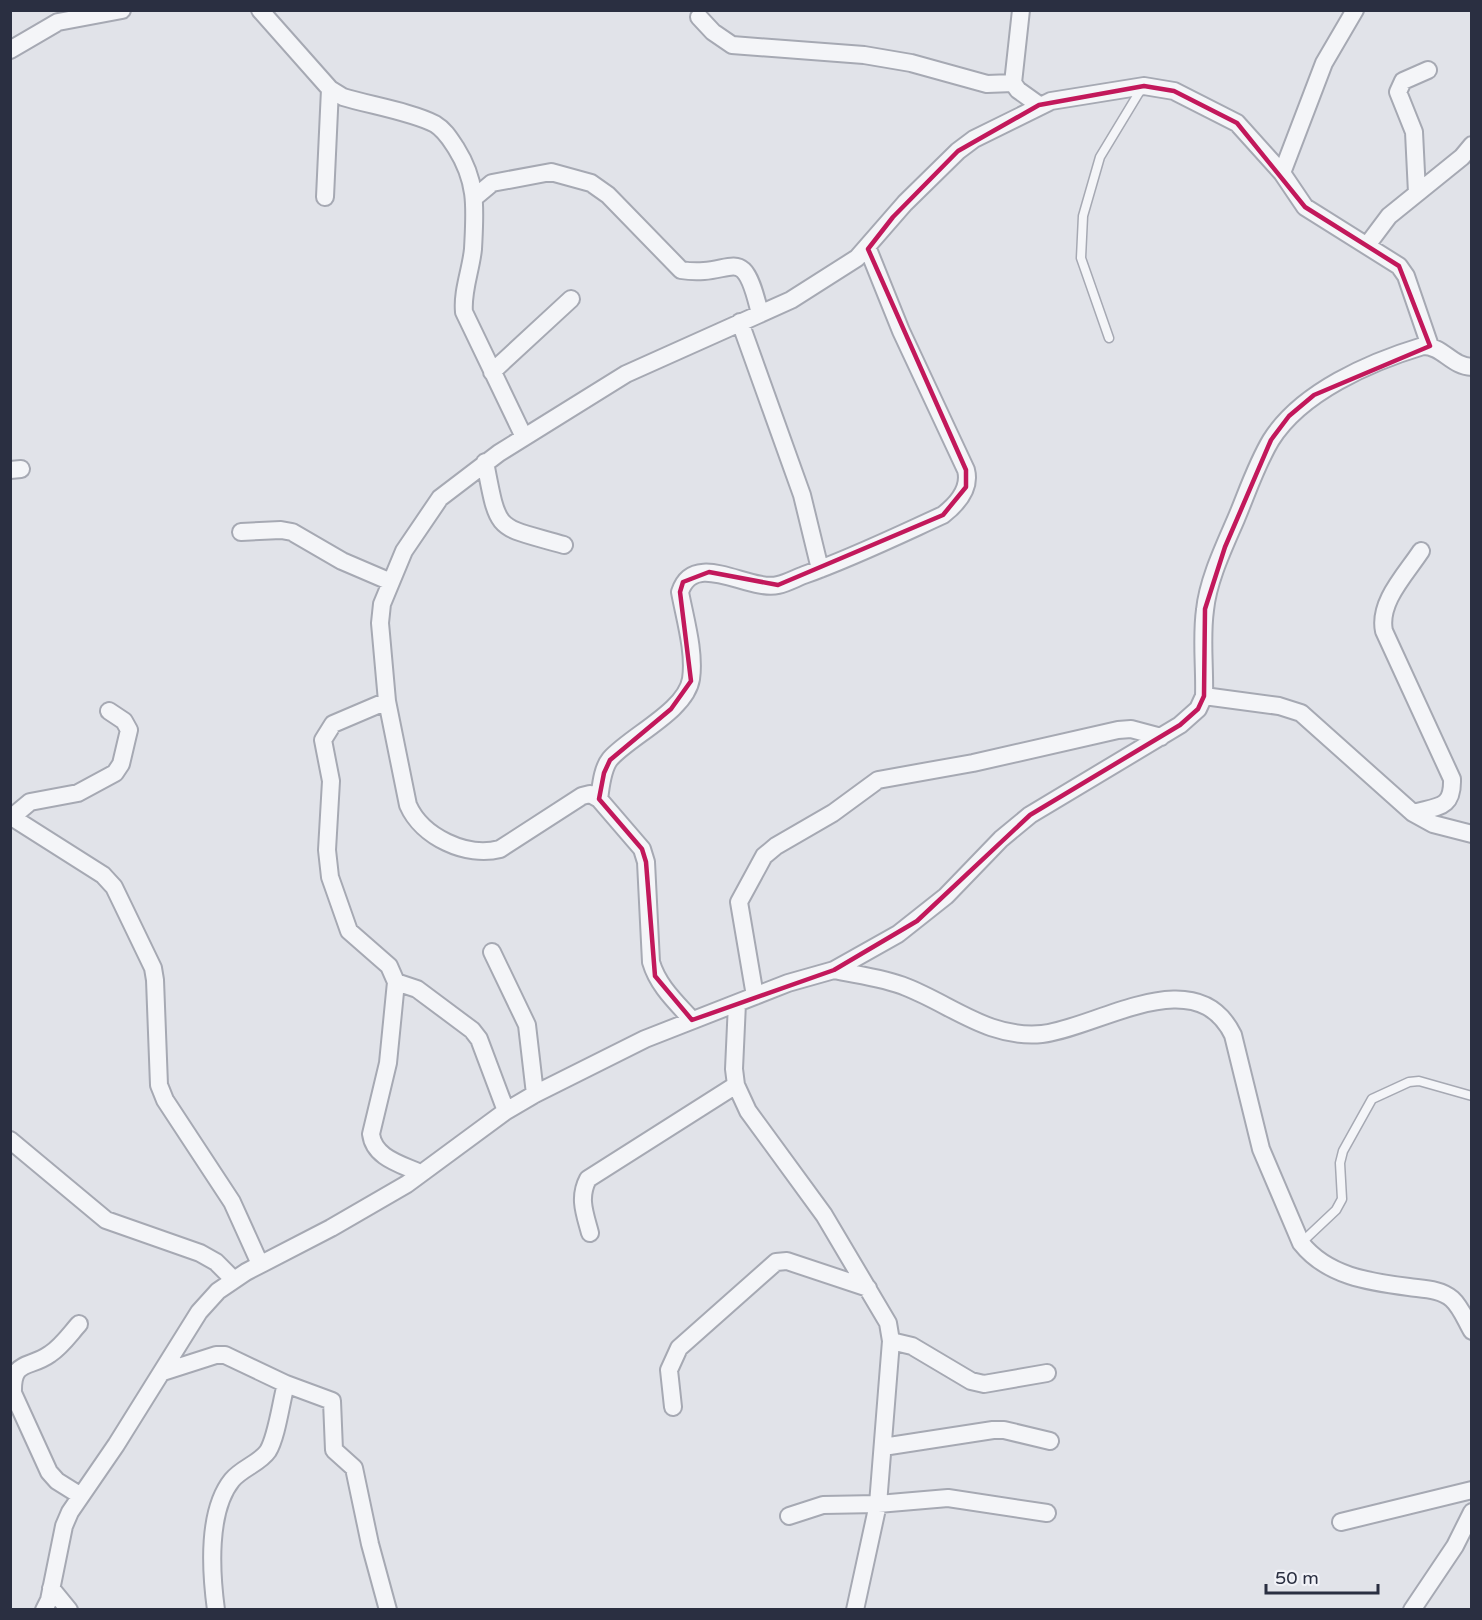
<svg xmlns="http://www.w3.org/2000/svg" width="1482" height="1620" viewBox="0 0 1482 1620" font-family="'Varela Round',sans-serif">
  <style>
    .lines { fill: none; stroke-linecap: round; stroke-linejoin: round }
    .service-casing { stroke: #a6a9b3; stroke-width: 11 }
    .minor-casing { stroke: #a6a9b3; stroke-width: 20 }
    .service { stroke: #f4f5f8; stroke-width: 8 }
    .minor { stroke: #f4f5f8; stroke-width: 16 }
    .marked { fill: none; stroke: #c2185b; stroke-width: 4.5; stroke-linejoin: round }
  </style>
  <rect width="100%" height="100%" fill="#e1e3e9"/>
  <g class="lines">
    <defs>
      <path id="service" d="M1109 338 1081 258 1083 216 1100 157 1143 86
        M1301 1243 1336 1210 1342 1199 1340 1163 1343 1151 1372 1099 1409 1082 1419 1081 1472 1096"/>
      <path id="minor" d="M260 10 330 89 343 97C369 105 412 112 435 124 445 130 450 139 456 148 478 183 475 209 473 249 471 270 462 291 464 312L524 437
        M1021 10 1013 83 1018 90 1039 105
        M699 17 713 32 732 45 864 55 911 63 987 84 1013 83
        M10 50 58 22 122 10
        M1282 173 1324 63 1355 10
        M1417 193 1414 132 1398 92 1403 81 1428 70
        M325 197 330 89
        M474 198 492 183 551 172 591 183 608 195 681 270C734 279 742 237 760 314
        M1368 244 1389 216 1462 157 1472 145
        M740 322 802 495 820 569
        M492 372 571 299
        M485 462C499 535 495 525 564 545
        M10 470 21 469
        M241 532 281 530 292 532 342 561 391 582
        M1204 696 1279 706 1301 713 1413 813 1433 824 1472 834
        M387 701 333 724 323 740 331 781 327 850 330 877 349 931 389 966 396 982 388 1063 371 1134C374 1158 401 1164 420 1173
        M599 799C601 786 602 769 610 759 630 736 686 711 691 679 695 652 685 619 680 592 694 549 749 592 778 585 787 583 796 578 804 575 852 558 897 536 943 515 957 504 971 489 966 470L901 331 868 249
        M1413 813C1438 806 1453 809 1452 779L1384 631C1378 602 1406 574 1421 551
        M10 816 103 875 114 887 153 968 155 980 159 1085 165 1100 232 1202 260 1264
        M12 817 30 802 78 793 115 773 121 764 129 730 124 721 109 711
        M492 952 527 1025 535 1094
        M834 970C857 975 884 978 906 987 952 1005 989 1039 1042 1034 1097 1028 1196 959 1233 1035L1261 1149 1301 1243C1327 1276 1369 1282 1409 1287 1423 1289 1441 1289 1452 1299 1461 1307 1466 1321 1472 1331
        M396 982 417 989 472 1030 479 1039 506 1111
        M755 996 739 902 764 856 776 846 833 813 878 780 973 763 1118 730 1131 729 1161 737
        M737 1003 734 1069 736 1085 748 1111 824 1215 888 1323 891 1341 878 1504 855 1610
        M692 1020C676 1002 658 986 651 962L646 862 642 849 599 799 590 794 582 796 500 849C467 858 422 837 408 805L387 701 380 623 382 604 404 551 440 498 499 453 626 374 791 300 857 258 905 203 958 151 974 139 1051 101 1144 86 1174 91 1237 123 1282 173 1305 207 1399 266 1406 276 1430 346
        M10 1140 106 1220 200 1253 216 1262 234 1280
        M590 1233C585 1214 578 1198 588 1179L736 1085
        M79 1324C70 1334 62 1346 50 1354 29 1369 12 1359 13 1393L49 1472 57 1481 81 1496
        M891 1341 912 1346 971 1381 984 1384 1047 1373
        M163 1372 216 1355H225L286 1384 332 1401 334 1450 354 1468 370 1544 388 1610
        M673 1407 669 1370 679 1348 776 1262 787 1261 868 1288
        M883 1447 993 1430H1004L1050 1441
        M789 1516 823 1505 878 1504 948 1498 1047 1513
        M1341 1522 1472 1490
        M51 1588 69 1610
        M44 1610 49 1600 64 1526 70 1512 116 1445 199 1312 218 1291 246 1272 331 1228 407 1184 506 1111 535 1094 645 1039 788 983 834 970 898 934 946 896 1001 839 1030 815 1180 725 1198 709 1204 696C1205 668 1201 638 1205 610 1208 580 1224 547 1236 519 1247 493 1256 465 1271 440 1301 392 1370 362 1423 346 1443 346 1451 366 1472 367
        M216 1610C211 1573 207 1511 232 1480 242 1468 260 1463 268 1451 277 1436 281 1402 286 1384
        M1412 1610 1455 1546 1472 1512"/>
    </defs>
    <!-- service casing -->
    <use href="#service" class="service-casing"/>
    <!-- minor casing -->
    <use href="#minor" class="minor-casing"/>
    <!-- service -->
    <use href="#service" class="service"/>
    <!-- minor -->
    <use href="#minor" class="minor"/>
  </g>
  <!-- marked area -->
  <path class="marked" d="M1144 86 1174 91 1237 123 1305 207 1399 266 1430 346 1314 395 1289 416 1271 440 1225 547 1205 609 1204 696 1198 709 1180 725 1030 815 917 921 834 970 692 1020 655 976 646 862 642 849 599 799 604 773 610 760 671 709 691 681 680 592 683 582 709 572 778 585 943 515 966 487V470L868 249 893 217 958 151 1039 105Z"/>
  <!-- border -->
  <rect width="1482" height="1620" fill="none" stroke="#2a2f41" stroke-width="24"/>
  <!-- scale -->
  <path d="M1266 1584v9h112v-9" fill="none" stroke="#2a2f41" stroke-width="3"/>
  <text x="1275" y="1584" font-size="18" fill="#2a2f41" stroke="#f1f2f7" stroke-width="4.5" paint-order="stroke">50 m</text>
</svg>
